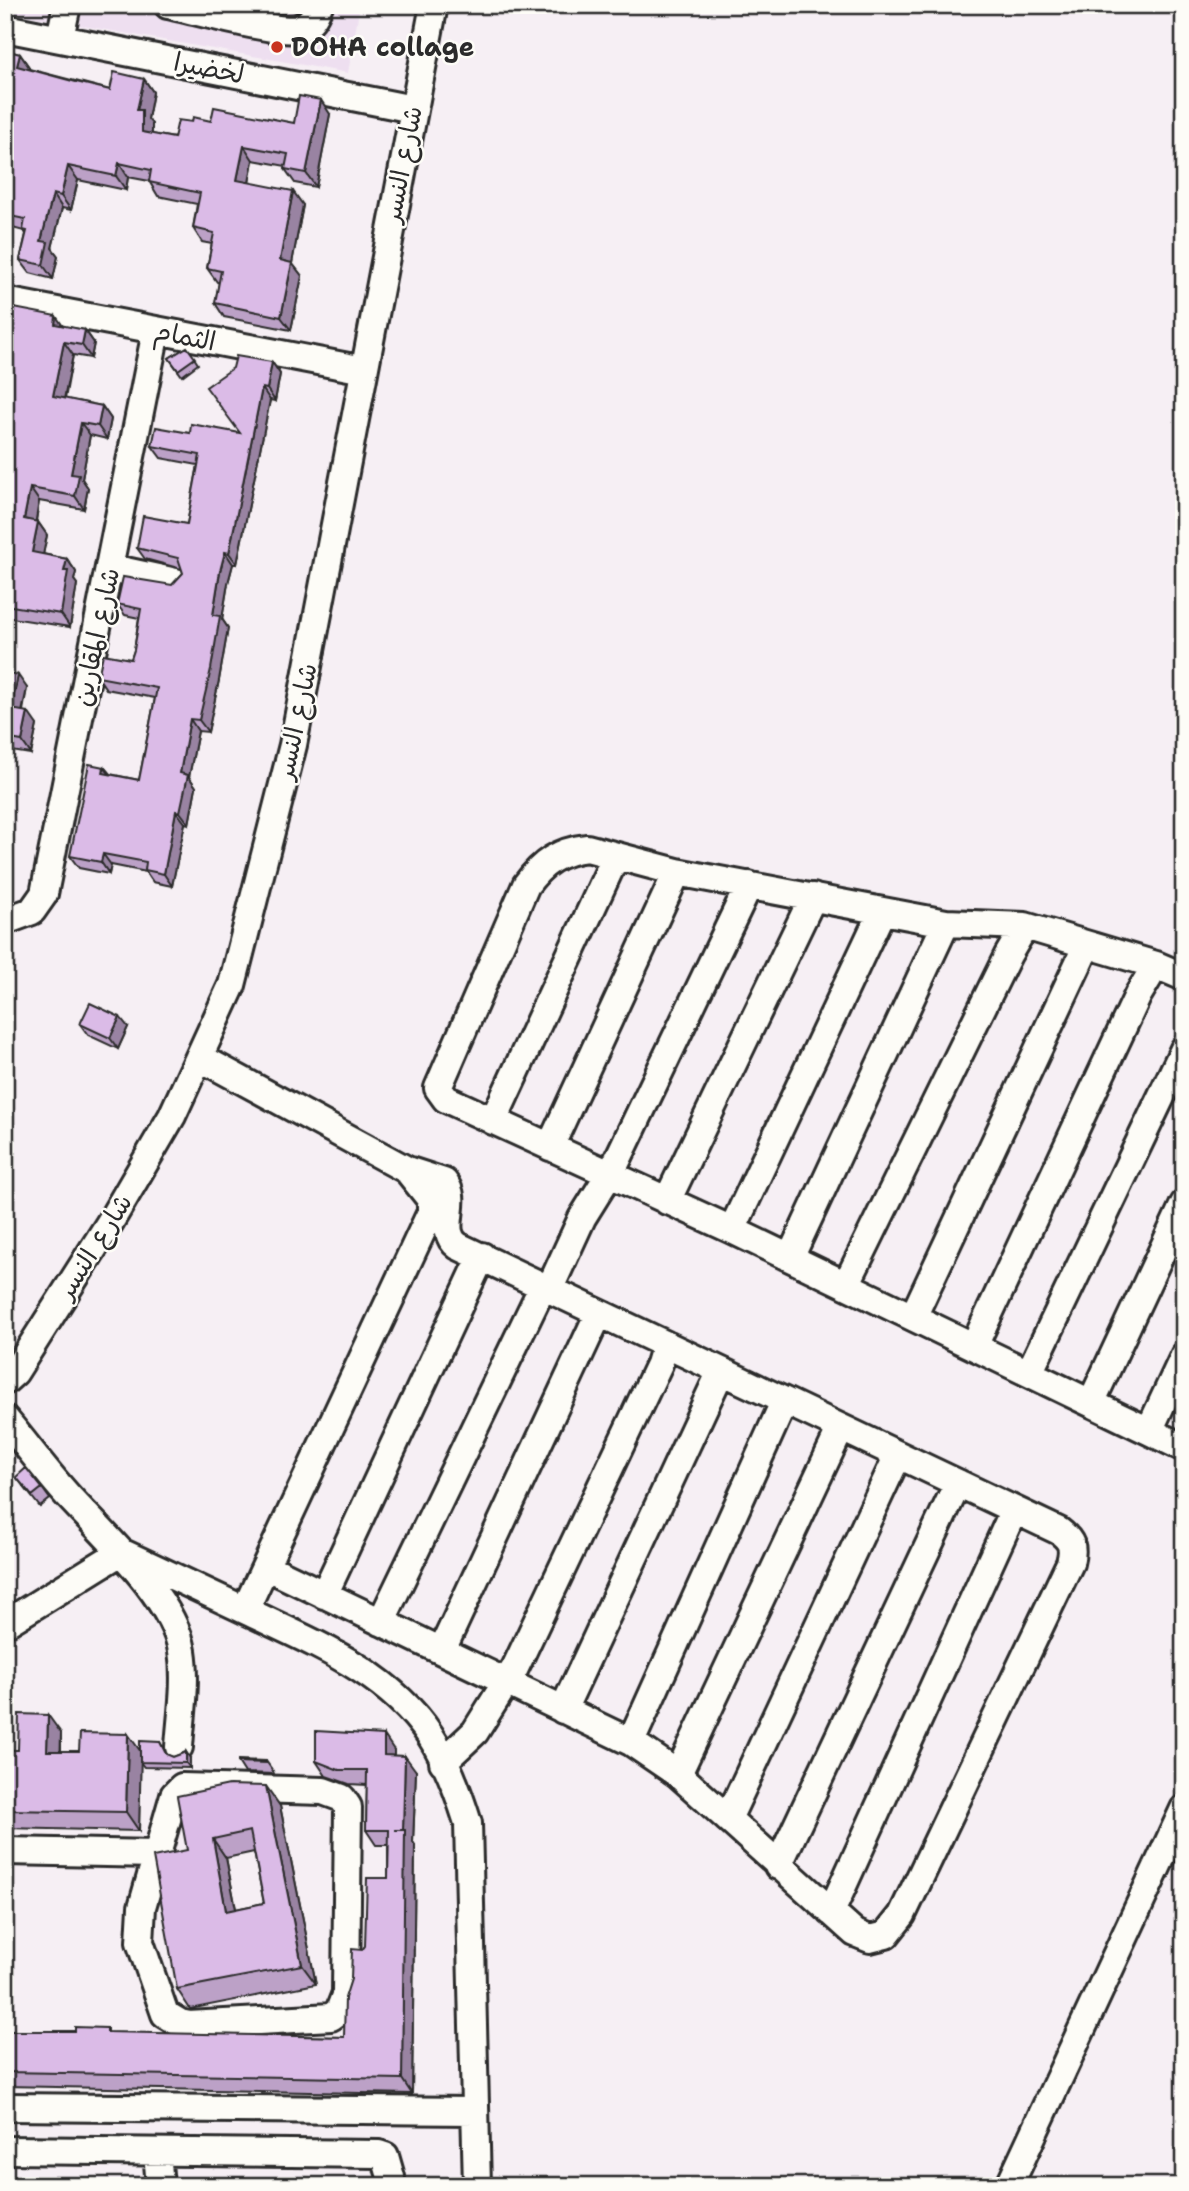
<svg xmlns="http://www.w3.org/2000/svg" width="1189" height="2191" viewBox="0 0 1189 2191" font-family="'Shantell Sans','Playpen Sans Arabic',sans-serif">
  <style>
    .built { fill: #eedff0 }
    .lines { fill: none; stroke-linecap: round; stroke-linejoin: round }
    .minor-casing { stroke: #2b2b2b; stroke-width: 32 }
    .minor { stroke: #fdfcf7; stroke-width: 26 }
    .wall { fill: #bca1c7; stroke: #2b2b2b; stroke-width: 2; fill-rule: evenodd }
    .shaded-wall { fill: #9983a2; stroke: #2b2b2b; stroke-width: 2 }
    .building { fill: #dbbbe7; stroke: #2b2b2b; stroke-width: 2; fill-rule: evenodd }
    .poi-dot { fill: #c8321e; stroke: #fdfcf7; stroke-width: 2.5 }
    .labels { text-anchor: middle; stroke-width: 5; stroke-linejoin: round; paint-order: stroke }
    .poi-label { font-size: 26px; font-weight: bold; fill: #2b2b2b; stroke: #fdfcf7; text-anchor: start }
    .street-label { font-size: 26px; fill: #2b2b2b; stroke: #fdfcf7 }
  </style>
  <rect width="100%" height="100%" fill="#f6eff4"/>
  <filter id="ink" filterUnits="userSpaceOnUse"><feTurbulence type="fractalNoise" baseFrequency=".0143" numOctaves="2"/><feDisplacementMap in="SourceGraphic" scale="14" xChannelSelector="R" yChannelSelector="G"/><feConvolveMatrix kernelMatrix="1 2 1 2 8 2 1 2 1" color-interpolation-filters="sRGB"/></filter>
  <g filter="url(#ink)">
    <!-- built -->
    <path class="built" d="M5 5H360L348 73 56 21 5 11Z"/>
    <g class="lines">
      <defs>
        <path id="minor" d="M168 5C193 10 279 34 298 29 310 25 315 16 319 5
          M5 28 413 109
          M60 38 67 5
          M5 301 364 370
          M111 568 176 582
          M5 921 32 911 44 894 156 331
          M1184 977 1156 965 1025 926 946 923 677 872 587 848C559 851 542 863 526 885L438 1088 446 1099 732 1230 1184 1448
          M199 1057 407 1170 444 1182C461 1202 436 1230 458 1246L1059 1531C1072 1541 1074 1547 1070 1563L902 1915 886 1935 870 1939 855 1933 678 1774 631 1742 267 1567
          M493 1121 615 858
          M550 1147 677 872
          M667 1201 813 897
          M732 1230 882 911
          M790 1258 946 923
          M846 1285 1008 955 1025 926
          M549 1290 582 1218 615 1165 749 885
          M913 1317 1087 945
          M974 1346 1138 995 1156 965
          M1029 1373 1184 1049
          M5 1381 15 1372 109 1224 172 1116 232 985 293 745 434 5
          M1091 1403 1184 1204
          M5 1419C27 1445 47 1473 70 1498 105 1536 174 1599 182 1651 187 1682 181 1716 179 1747
          M1149 1431 1184 1356
          M324 1595 482 1256
          M245 1610 431 1212V1200L407 1170
          M381 1622 543 1286
          M5 1624 121 1552C164 1572 208 1593 251 1613 316 1644 389 1673 430 1735 447 1761 459 1794 468 1823L477 2186
          M442 1650 599 1313
          M563 1710 721 1371
          M631 1742 784 1402
          M443 1762 475 1732 515 1668 659 1364 665 1344
          M678 1774 841 1428
          M182 1787 323 1791 342 1798 348 1807 346 1993 339 2011 331 2017 189 2025 180 2023 165 2014 140 1942 142 1907 174 1795Z
          M728 1819 898 1455
          M5 1851 157 1854
          M778 1866 958 1483
          M831 1912 1014 1510
          M5 2107 475 2111
          M5 2150 379 2154 385 2156 391 2177 388 2186
          M157 2152 160 2186
          M1009 2186 1184 1809"/>
      </defs>
      <!-- minor casing -->
      <use href="#minor" class="minor-casing"/>
      <!-- minor -->
      <use href="#minor" class="minor"/>
    </g>
    <!-- wall -->
    <path class="wall" d="M261 5H302L297 12Z
      M5 50 20 54 29 67V69L110 90 144 79 153 92 148 119 152 124V134L174 138 192 122 211 121 294 123 330 114 316 187 295 183 285 169 286 166 253 160 249 183 303 205 292 263 302 276 291 330 224 317 215 303 219 283 217 282 207 268 212 244 202 242 193 228 197 204 158 196 149 181 128 177 126 190 78 180 71 210 62 208 52 248 58 256 53 279 30 273 20 260 26 234 24 231 5 226Z
      M5 317 85 330 94 343 91 358 73 355 65 399 102 406 111 419 107 439 90 435 82 479 88 488 84 509 39 501 36 521 38 522 47 535 43 554 67 559 76 572 74 580 77 584 70 627 5 617Z
      M187 347 198 364 182 376 169 358Z
      M272 362 280 374 275 401 270 400 237 564H233L228 583 222 619 228 628 219 680 208 732 198 731 189 777 196 787 189 824 185 823 172 886 153 882 146 872 111 865 109 874 79 868 70 856 104 767 110 774 139 780 155 698 106 689 98 677 131 659 134 650 139 618 125 615 117 604 172 585 183 573 182 569 145 559 137 548 187 524 198 465 161 458 152 446 190 433H239Z
      M5 647 10 653 6 672 27 688 23 711 37 725 31 754 5 750Z
      M80 1024 128 1027 118 1049 88 1035Z
      M16 1477 42 1488 50 1499 40 1507Z
      M61 1733V1751L140 1752 160 1742 167 1755 173 1757 186 1752 190 1758V1768L144 1767 140 1762 139 1831 5 1828V1750H18Z
      M394 1750V1756L416 1771 413 1842 415 1845 412 2094 5 2086V2031L344 2037 362 1950 365 1946 388 1878V1845H376L366 1830 367 1785 349 1784 326 1776 316 1761Z
      M266 1761 273 1771 274 1774 245 1773 238 1762Z
      M280 1806 316 1984 190 2009 177 1989 187 1850ZM254 1852 264 1903 236 1909 226 1858Z"/>
    <!-- shaded-wall -->
    <path class="shaded-wall" d="M292 5H302L297 12Z
      M20 54 29 67 26 80 17 66Z
      M144 79 153 92 148 119 152 124V145L142 132 137 110Z
      M321 100 330 114 316 187 306 173Z
      M244 146 253 160 247 194 237 180Z
      M119 163 128 177 126 190 116 176Z
      M68 166 78 180 71 210 61 196Z
      M293 191 303 205 290 274 280 260Z
      M53 194 62 208 52 248 58 256 53 279 43 265 41 241Z
      M292 263 302 276 291 330 281 317Z
      M56 316 65 329 55 324Z
      M85 330 94 343 91 358 82 345Z
      M64 342 73 355 62 409 53 396Z
      M272 362 280 374 275 401 267 389Z
      M262 388 270 400 237 564 229 553Z
      M102 406 111 419 107 439 98 426Z
      M81 423 90 435 82 479 88 488 84 509 75 496 71 474Z
      M30 488 39 501 34 532 24 519Z
      M38 522 47 535 41 565 32 552Z
      M225 552 233 564 228 583 222 619 228 628 219 680 208 732 199 720 213 615 220 571Z
      M67 559 76 572 74 580 77 584 70 627 61 614 64 571Z
      M5 647 10 653 5 674Z
      M18 675 27 688 20 722 11 709Z
      M28 712 37 725 31 754 22 741Z
      M190 719 198 731 189 777 196 787 189 824 180 812V773Z
      M104 767 113 778 103 773Z
      M176 811 185 823 172 886 164 874Z
      M103 854 111 865 109 874 101 862Z
      M120 1017 128 1027 118 1049 110 1038Z
      M48 1715 61 1733 60 1769 47 1751Z
      M128 1734 141 1752 139 1831 126 1812Z
      M384 1735 394 1750V1770L384 1755Z
      M186 1752 190 1758V1768L186 1763Z
      M405 1756 416 1771 413 1842 415 1845 412 2094 402 2079 403 1830Z
      M266 1786 280 1806 316 1984 302 1965Z
      M213 1839 226 1858 240 1930 226 1911Z"/>
    <!-- building -->
    <path class="building" d="M5 50 20 54 17 66 76 82 110 90 114 72 144 79 137 110H142V132L174 138 178 120 192 122 193 117 211 121 214 107 294 123 299 96 321 100 306 173 285 169 288 154 244 146 237 180 293 191 280 260 292 263 281 317 215 303 221 271 207 268 214 233 193 228 200 193 149 182 151 170 119 163 116 176 68 166 61 196 53 194 41 241 48 242 43 265 20 260 27 231 23 230 25 219 5 215Z
      M14 308 56 316 55 324 85 330 82 345 64 342 53 396 102 406 98 426 81 423 71 474 79 475 75 496 30 488 24 519 38 522 32 552 67 559 64 571H68L61 614 5 605V317L11 319Z
      M187 347 195 358 178 370 169 358Z
      M236 356 272 362 267 389 262 388 229 553 225 552 220 571 213 615 220 616 211 669 199 720 190 719 180 773 188 775 180 812 176 811 164 874 145 870 146 862 103 854 101 862 70 856 89 764 104 767 103 773 139 780 157 688 98 677 103 654 131 659 134 650 141 609 117 604 123 577 172 585 183 573 178 558 137 548 143 516 187 524 200 455 152 446 156 427 190 433 191 424 240 433 206 387 233 368Z
      M5 672 18 675 11 709 28 712 22 741 5 738Z
      M90 1003 120 1017 110 1038 80 1024Z
      M26 1468 42 1488 32 1496 16 1477Z
      M19 1714 48 1715 47 1751H79L80 1733 128 1734 126 1812 5 1810V1750H18Z
      M316 1731 384 1735V1755L405 1756 403 1830H395H405L402 2079 5 2072V2031H75V2027L107 2028V2032L344 2037 345 1998 351 1979 352 1949 362 1950 365 1946 367 1878H388L389 1830H366L367 1770H339L316 1761Z
      M140 1741 160 1742 166 1754 173 1757 186 1752V1763L140 1762Z
      M238 1760 266 1761V1763L238 1762Z
      M229 1785 266 1786 302 1965 177 1989 153 1857 187 1850 177 1796ZM250 1831 264 1903 226 1911 213 1839Z"/>
  </g>
  <!-- markers -->
  <circle class="poi-dot" cx="277" cy="47" r="7"/>
  <g class="labels">
    <!-- poi labels -->
    <g class="poi-label">
      <text x="291" y="56">DOHA collage</text>
    </g>
    <!-- street labels -->
    <g class="street-label">
      <text transform="translate(209 68) rotate(11)" y="9">لخضيرا</text>
      <text transform="translate(402 164) rotate(-79)" y="9">شارع النسر</text>
      <text transform="translate(185 336) rotate(11)" y="9">الثمام</text>
      <text transform="translate(96 637) rotate(-78)" y="9">شارع المقارين</text>
      <text transform="translate(296 721) rotate(-78)" y="9">شارع النسر</text>
      <text transform="translate(94 1246) rotate(-58)" y="9">شارع النسر</text>
    </g>
  </g>
  <!-- margin -->
  <rect width="1189" height="2191" fill="none" stroke="#fdfcf7" stroke-width="28"/>
  <rect x="14" y="14" width="1161" height="2163" fill="none" stroke="#2b2b2b" stroke-width="2.5" filter="url(#ink)"/>
</svg>
